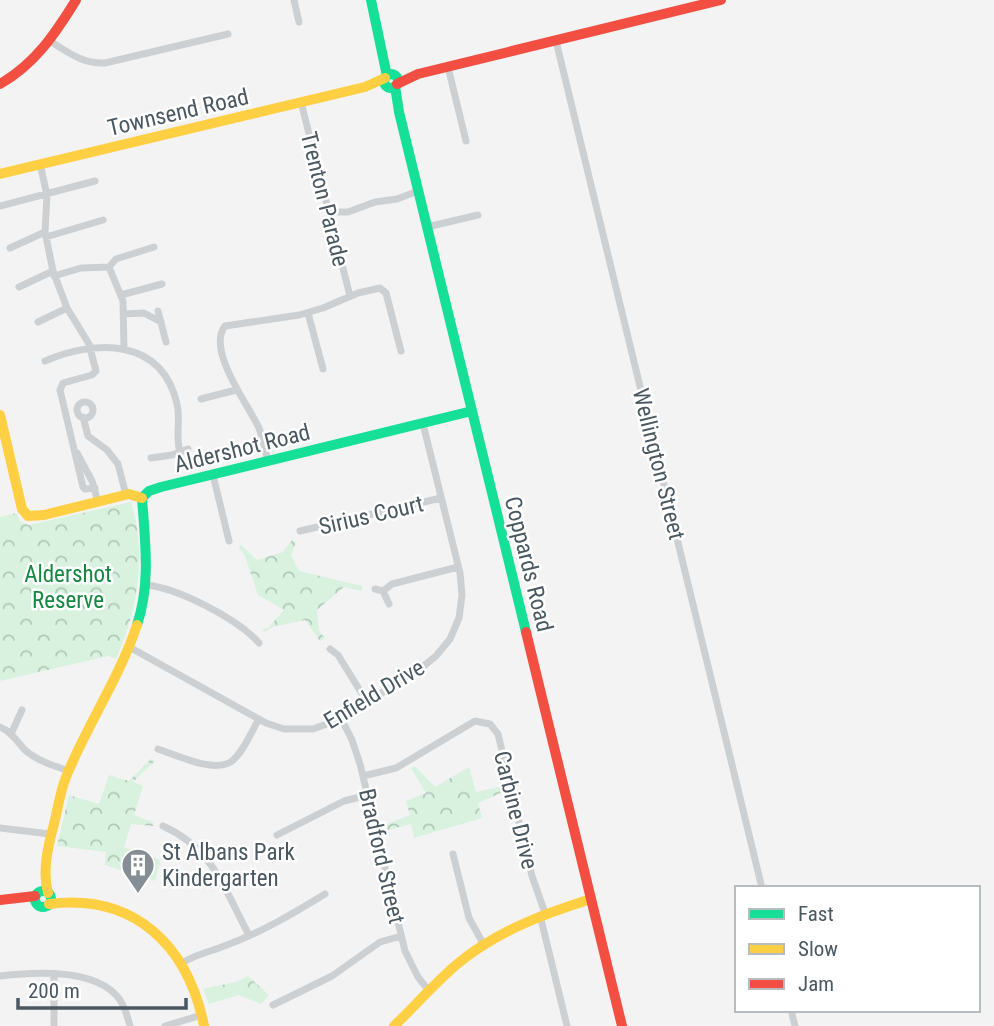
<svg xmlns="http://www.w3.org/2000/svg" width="994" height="1026" viewBox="0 0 994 1026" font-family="'Roboto Condensed',sans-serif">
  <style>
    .park { fill: url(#park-crowns) }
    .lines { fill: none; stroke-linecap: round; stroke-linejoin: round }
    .street { stroke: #cdd0d2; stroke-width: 7 }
    .fast { stroke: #16e098; stroke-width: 10 }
    .slow { stroke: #ffcf43; stroke-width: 10 }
    .jam { stroke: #f24e42; stroke-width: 10 }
    .labels { text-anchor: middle; stroke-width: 5; stroke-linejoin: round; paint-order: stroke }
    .street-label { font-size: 23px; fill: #495861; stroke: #fff }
    .park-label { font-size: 23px; fill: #148841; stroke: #fff }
    .poi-label { font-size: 23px; fill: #495861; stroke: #fff; text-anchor: start }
  </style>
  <defs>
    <pattern id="park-crowns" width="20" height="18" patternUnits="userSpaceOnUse" patternTransform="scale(1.75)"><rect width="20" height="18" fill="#d8f2df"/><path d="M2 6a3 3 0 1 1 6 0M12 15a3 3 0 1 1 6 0" fill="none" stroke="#b1c7b8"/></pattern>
  </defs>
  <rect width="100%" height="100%" fill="#f3f3f3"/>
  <!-- park -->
  <path class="park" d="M131 502C147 552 138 611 116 659L108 656 0 681V517L16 513 21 522 29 525Z
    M292 540 296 543 291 555 299 571 362 586V591L344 587 317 610 319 631 325 638 320 641 305 620 273 627 264 632 262 630 269 627 284 610 258 595 245 556 239 548 240 544 257 560 283 552Z
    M151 759 155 761 133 782 143 786 134 815 153 822V826L131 824 124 847 161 860 155 881 105 865 106 852 57 846 69 795 99 804 109 775 129 781Z
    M415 766 435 787 469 767 476 792 503 786 505 791 478 803 482 818 414 838 411 824 384 831 382 826 410 815 406 801 426 793 411 768Z
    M248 976 269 995 261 1004 239 995 209 1004 203 989 236 982Z"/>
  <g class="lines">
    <!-- street -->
    <path class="street" d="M294 0 299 22
      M50 41C69 53 83 64 105 63L228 34
      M556 41 762 888
      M448 67 466 141
      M301 102 350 296
      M40 164 47 195 45 232 53 271 67 308 89 344 96 371 92 375 63 383 60 390 83 487 85 489 95 488
      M0 206 95 181
      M329 212H348L375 202 397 199 418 191
      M427 227 478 215
      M46 237 103 220
      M10 248 45 232
      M109 267 116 259 154 247
      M54 276 81 268 109 267 123 301 124 349
      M19 287 53 271
      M121 295 162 284
      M158 311 166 342
      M308 313 323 369
      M124 314 144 313 161 322
      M38 322 67 308
      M45 361C96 339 162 338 177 404 181 420 175 436 180 452
      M201 399 236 390
      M77 410a8 8 0 1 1 16 0a8 8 0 1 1-16 0Z
      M83 417 88 436 107 450 118 464 126 495
      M77 453 92 481 98 502
      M151 458 172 455 188 449
      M268 461C265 450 263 439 259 428 249 406 206 350 225 326L299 315 323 308 358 293 380 288 386 293 401 351
      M213 475 229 541
      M300 531 441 498
      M146 585C178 588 238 619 259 643
      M375 589 383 591 389 604
      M383 591 392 584 458 567
      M131 648 266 723 284 729H313L338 720 420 669 436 656 450 639 459 618 462 595 460 573 423 424
      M330 649 338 655 367 702
      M341 718 352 740 360 764 405 951 418 977 429 991
      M0 727C12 732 17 742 26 751 38 761 54 766 69 771
      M11 734 22 710
      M158 749C176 755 215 774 232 761 244 751 251 732 259 719
      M363 776 396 768 475 721 490 724 498 734 532 876 545 913
      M163 826C214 849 224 889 249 935
      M0 828 50 834
      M277 835 344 801 368 795
      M453 854 469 918 484 945
      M540 915 567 1026
      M182 963C198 953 210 952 227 945 262 932 294 913 325 894
      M0 976C34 972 92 968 117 996 124 1004 127 1015 130 1026
      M273 1005 332 976 380 942 401 936
      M791 1010 795 1026
      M54 1026V974
      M165 1026 202 1015"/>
    <!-- fast -->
    <path class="fast" d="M371 0 387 76
      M384 81a7 7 0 1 1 14 0a7 7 0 1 1-14 0Z
      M395 86 399 112 526 632
      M142 498 149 491 161 487 472 411
      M137 625C151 583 145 541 142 498
      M35 899a8 8 0 1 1 16 0a8 8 0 1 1-16 0Z"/>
    <!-- slow -->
    <path class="slow" d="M0 174 365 87 385 78
      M0 415 22 509 28 516 44 515 129 494 142 498
      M48 893C42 871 48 846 54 824 58 808 60 792 66 777 87 725 119 679 137 625
      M49 904C135 893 188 946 204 1026
      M394 1026C415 1006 434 984 456 965 495 932 543 914 591 899"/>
    <!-- jam -->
    <path class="jam" d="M0 84C35 64 55 34 76 0
      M397 84 418 74 721 0
      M526 632 622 1026
      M0 900 35 896"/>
  </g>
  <!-- icons -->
  <defs>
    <symbol id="building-pin" viewBox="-11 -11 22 30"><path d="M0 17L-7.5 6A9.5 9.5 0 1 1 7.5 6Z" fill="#848e94" stroke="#fff"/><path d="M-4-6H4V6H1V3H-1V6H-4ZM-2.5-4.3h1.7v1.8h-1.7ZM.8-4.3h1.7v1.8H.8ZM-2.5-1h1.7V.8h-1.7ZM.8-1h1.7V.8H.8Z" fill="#fff"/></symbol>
  </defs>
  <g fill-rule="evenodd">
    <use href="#building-pin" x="119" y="846" width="38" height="52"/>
  </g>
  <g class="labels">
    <!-- street labels -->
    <g class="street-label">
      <text transform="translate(178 112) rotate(-13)" y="8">Townsend Road</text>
      <text transform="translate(325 199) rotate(76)" y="8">Trenton Parade</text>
      <text transform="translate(242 448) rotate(-14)" y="8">Aldershot Road</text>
      <text transform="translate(659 464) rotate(76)" y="8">Wellington Street</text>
      <text transform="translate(371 515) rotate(-13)" y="8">Sirius Court</text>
      <text transform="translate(529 564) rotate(76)" y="8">Coppards Road</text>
      <text transform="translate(374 694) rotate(-31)" y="8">Enfield Drive</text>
      <text transform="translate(516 810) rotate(76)" y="8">Carbine Drive</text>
      <text transform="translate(382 856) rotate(77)" y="8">Bradford Street</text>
    </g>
    <!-- park labels -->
    <g class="park-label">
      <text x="68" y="582">Aldershot<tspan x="68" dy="26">Reserve</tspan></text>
    </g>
    <!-- poi labels -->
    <g class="poi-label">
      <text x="162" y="860">St Albans Park<tspan x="162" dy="26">Kindergarten</tspan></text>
    </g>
  </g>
  <!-- legend -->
  <rect x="735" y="886" width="245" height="126" fill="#ffffff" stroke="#b6bcc0" stroke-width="2"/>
  <rect x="749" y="909" width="35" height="10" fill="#16e098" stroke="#b6bcc0" stroke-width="2"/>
  <text x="798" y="921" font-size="21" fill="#495861">Fast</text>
  <rect x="749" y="944" width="35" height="10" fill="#ffcf43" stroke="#b6bcc0" stroke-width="2"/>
  <text x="798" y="956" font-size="21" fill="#495861">Slow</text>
  <rect x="749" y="979" width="35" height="10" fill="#f24e42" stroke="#b6bcc0" stroke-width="2"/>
  <text x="798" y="991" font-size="21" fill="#495861">Jam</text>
  <!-- scale -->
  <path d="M18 998v10h168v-10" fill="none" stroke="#495861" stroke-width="3.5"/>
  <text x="28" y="998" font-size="21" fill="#495861" stroke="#ffffff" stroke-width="5" paint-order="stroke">200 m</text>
</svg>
